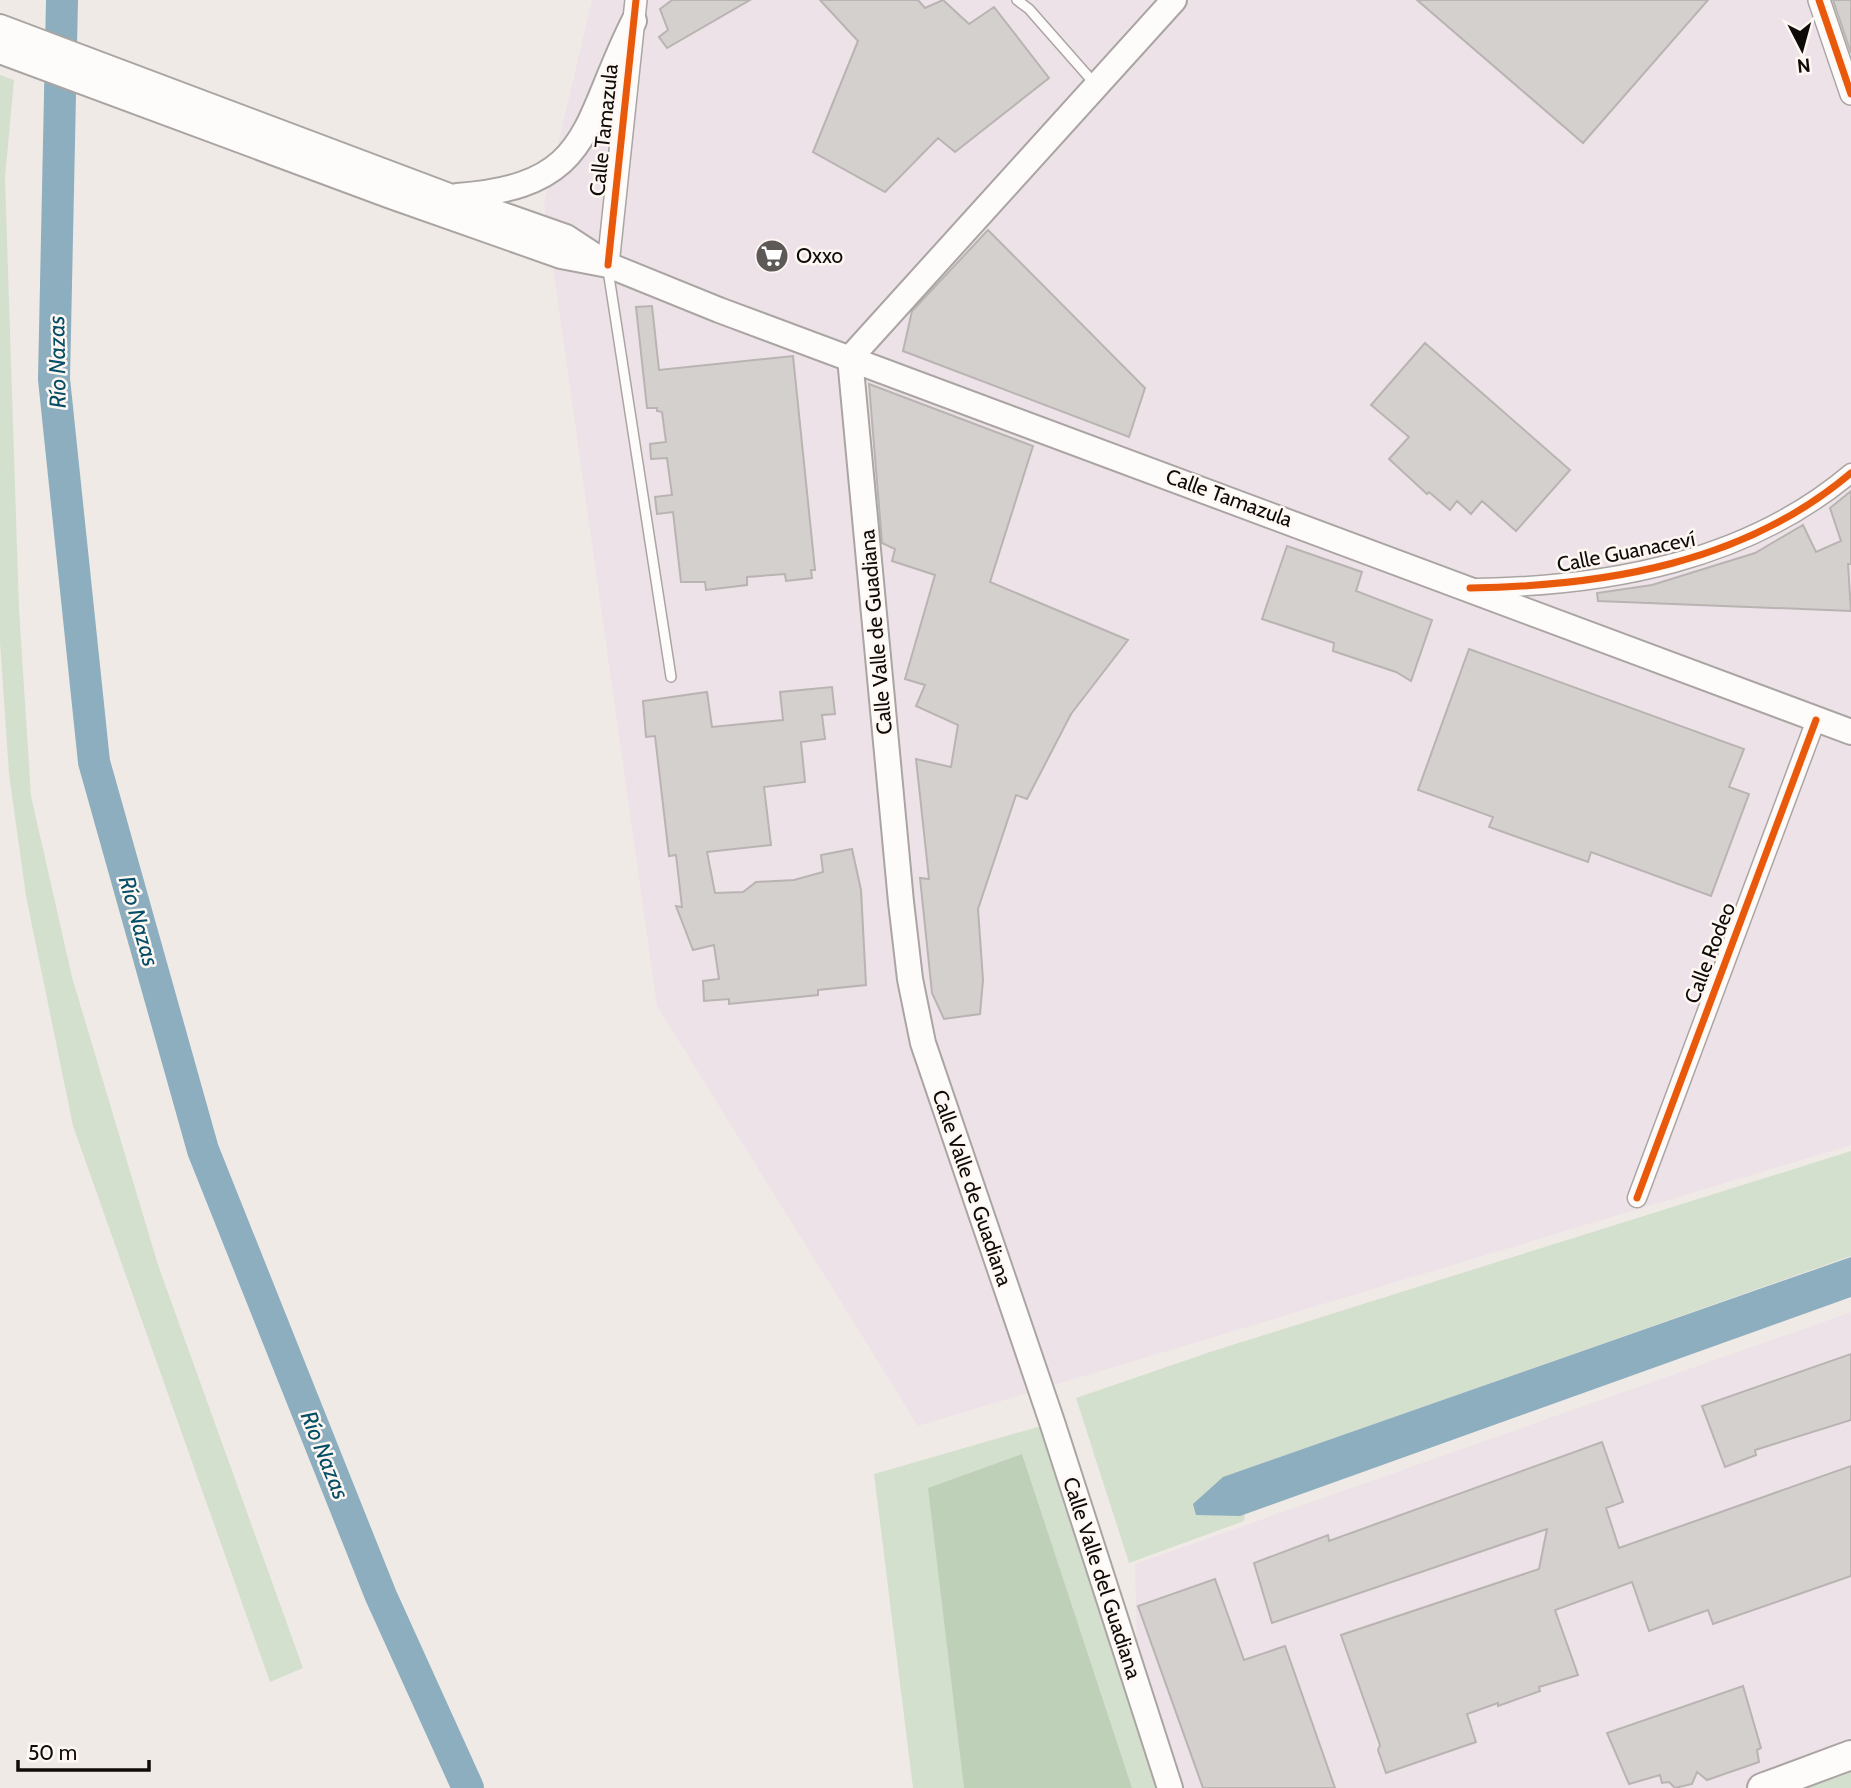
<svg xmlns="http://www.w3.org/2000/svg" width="1851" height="1788" viewBox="0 0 1851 1788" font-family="Cabin,sans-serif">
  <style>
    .industrial { fill: #eee2e9 }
    .green { fill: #d4e0ce }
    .forest { fill: #bfd0b9 }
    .water { fill: #8caebf }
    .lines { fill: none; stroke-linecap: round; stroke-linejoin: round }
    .river { stroke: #8caebf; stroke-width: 32 }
    .building { fill: #d4d0cd; stroke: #b8b4b1; stroke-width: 2 }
    .service-casing { stroke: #aaa5a2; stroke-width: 12 }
    .minor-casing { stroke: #aaa5a2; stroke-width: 21 }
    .tertiary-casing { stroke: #aaa5a2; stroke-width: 24 }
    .secondary-casing { stroke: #aaa5a2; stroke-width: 28 }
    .trunk-casing { stroke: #aaa5a2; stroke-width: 32 }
    .service { stroke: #fdfcfb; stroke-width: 9 }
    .minor { stroke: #fdfcfb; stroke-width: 18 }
    .tertiary { stroke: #fdfcfb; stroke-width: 21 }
    .secondary { stroke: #fdfcfb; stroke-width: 24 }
    .trunk { stroke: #fdfcfb; stroke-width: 28 }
    .cycleway-casing { stroke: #fff7f2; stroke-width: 11 }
    .cycleway { stroke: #e8590c; stroke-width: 7 }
    .labels { text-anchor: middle; stroke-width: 5; stroke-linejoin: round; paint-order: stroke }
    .street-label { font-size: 21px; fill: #0e0b09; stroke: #fff7f2 }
    .poi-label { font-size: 21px; fill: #0e0b09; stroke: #fff7f2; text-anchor: start }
    .water-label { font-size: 23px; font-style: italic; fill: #054e68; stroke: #fff7f2 }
  </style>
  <rect width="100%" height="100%" fill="#f0eae6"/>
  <!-- industrial -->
  <path class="industrial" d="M592 0H1851V1145L918 1426 657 1006 544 203Z
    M1851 1312V1788H1140L1135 1564Z"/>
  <!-- green -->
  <path class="green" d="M0 75 14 80 5 178 19 609 31 796 72 977 158 1265 303 1668 270 1682 73 1126 26 896 9 774 0 642Z
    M1851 1151V1256L1252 1467 1244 1521 1129 1563 1076 1398 1213 1351Z
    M1041 1426 1162 1788H913L874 1474Z
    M1851 1759V1788H1773Z"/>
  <!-- forest -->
  <path class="forest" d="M1022 1454 1132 1788H964L928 1488Z"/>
  <!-- water -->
  <path class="water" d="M1851 1257V1297L1240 1516 1196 1515 1193 1504 1223 1477Z"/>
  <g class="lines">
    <!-- river -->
    <path class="river" d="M62 0 54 379 94 762 203 1150 381 1596 468 1788"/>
  </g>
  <!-- building -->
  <path class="building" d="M672 0H750L667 48 659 37 668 30 660 9Z
    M820 0H918L925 8 943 0 969 24 994 7 1049 78 955 152 938 138 885 192 813 152 858 41Z
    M1417 0H1708L1583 143Z
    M1833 0H1851V53Z
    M988 230 1145 388 1129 437 903 351 912 311Z
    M652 306 659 370 793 356 815 570H811L812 578 786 581 785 574 747 577V585L706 590 705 582H681L673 512 657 514 655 497 672 495 667 458 651 459 650 444 666 442 662 412 657 411V408H647L636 307Z
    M1425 343 1570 470 1516 531 1482 501 1471 514 1457 501 1450 510 1429 492 1427 494 1389 459 1409 437 1371 405Z
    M869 384 1033 446 990 582 1128 640 1071 714 1027 799 1016 795 978 909 983 980 980 1014 944 1019 932 993 920 878 929 879 916 759 951 767 958 725 916 706 925 685 905 679 935 575 892 561 895 549 882 543Z
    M1851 491V564H1848L1851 611 1598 601 1597 593 1652 585 1755 553 1803 525 1816 552 1841 541 1830 508Z
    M1287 546 1362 572 1356 591 1432 620 1411 681 1396 672 1333 651 1334 643 1262 619Z
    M1469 649 1744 749 1729 787 1749 794 1711 896 1591 852 1588 862 1489 827 1493 817 1418 790Z
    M832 687 835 714 822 715 825 739 801 742 805 782 764 787 771 845 707 852 715 893 743 892 756 882 794 880 823 872 821 855 852 849 861 890 866 985 818 990V995L729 1004V999L704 1001 703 981 719 979 714 945 693 950 676 906 682 907 676 855 669 856 655 736 646 737 643 701 707 692 712 727 783 720 780 692Z
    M1851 1354V1420L1755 1450 1756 1455 1725 1467 1702 1406Z
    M1602 1442 1623 1502 1606 1508 1619 1548 1851 1466V1576L1713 1624 1708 1610 1649 1631 1632 1582 1555 1610 1578 1675 1539 1687 1540 1691 1498 1706V1703L1467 1714 1476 1742 1386 1773 1378 1750 1380 1745 1341 1635 1539 1569 1547 1529 1272 1623 1254 1563 1328 1535 1329 1541Z
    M1215 1579 1244 1660 1285 1646 1335 1788H1203L1138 1606Z
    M1743 1686 1761 1748 1757 1750 1759 1762 1707 1780 1697 1772 1692 1784 1675 1788 1669 1782 1662 1783 1660 1775 1629 1784 1607 1733Z"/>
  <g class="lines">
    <defs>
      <path id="service" d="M1017 0 1029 9 1095 84
        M608 270 671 677"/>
      <path id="minor" d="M1477 588C1609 586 1747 561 1851 473
        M1637 1198 1816 720"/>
      <path id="tertiary" d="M1819 0 1851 94
        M608 265 636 0"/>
      <path id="secondary" d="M0 27 449 196 566 237 598 258
        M0 51 391 196 561 256 608 265 719 310 1851 732
        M457 196C594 186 581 126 634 21
        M1170 1788 1052 1422 923 1043 910 979 901 902 850 358 1174 0"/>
      <path id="trunk" d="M1762 1788 1851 1755"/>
    </defs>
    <!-- service casing -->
    <use href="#service" class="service-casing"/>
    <!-- minor casing -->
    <use href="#minor" class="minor-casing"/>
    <!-- tertiary casing -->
    <use href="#tertiary" class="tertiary-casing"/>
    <!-- secondary casing -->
    <use href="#secondary" class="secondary-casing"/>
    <!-- trunk casing -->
    <use href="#trunk" class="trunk-casing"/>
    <!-- service -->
    <use href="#service" class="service"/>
    <!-- minor -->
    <use href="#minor" class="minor"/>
    <!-- tertiary -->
    <use href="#tertiary" class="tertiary"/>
    <!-- secondary -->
    <use href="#secondary" class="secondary"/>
    <!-- trunk -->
    <use href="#trunk" class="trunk"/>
    <defs>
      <path id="cycleway" d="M1819 0 1851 94
        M608 265 636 0
        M1470 588C1605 586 1745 563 1851 473
        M1637 1198 1816 720"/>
    </defs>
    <!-- cycleway casing -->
    <use href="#cycleway" class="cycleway-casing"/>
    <!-- cycleway -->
    <use href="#cycleway" class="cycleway"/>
  </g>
  <!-- icons -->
  <defs>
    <symbol id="supermarket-disc" viewBox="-11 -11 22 22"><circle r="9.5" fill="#5d5956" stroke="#fff7f2"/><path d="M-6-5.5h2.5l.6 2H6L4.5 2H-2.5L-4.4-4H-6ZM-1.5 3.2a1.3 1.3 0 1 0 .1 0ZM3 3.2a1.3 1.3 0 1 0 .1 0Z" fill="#fff"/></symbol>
  </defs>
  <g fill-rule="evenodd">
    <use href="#supermarket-disc" x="753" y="237" width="38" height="38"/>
  </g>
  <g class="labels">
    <!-- street labels -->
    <g class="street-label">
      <text transform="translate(604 130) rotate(-84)" y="7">Calle Tamazula</text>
      <text transform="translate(1229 498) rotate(20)" y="7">Calle Tamazula</text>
      <text transform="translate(1626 552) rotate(-11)" y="7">Calle Guanaceví</text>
      <text transform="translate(876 632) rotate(-95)" y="7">Calle Valle de Guadiana</text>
      <text transform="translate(1710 953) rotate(-69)" y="7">Calle Rodeo</text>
      <text transform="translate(972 1188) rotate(71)" y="7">Calle Valle de Guadiana</text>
      <text transform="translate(1102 1578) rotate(72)" y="7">Calle Valle del Guadiana</text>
    </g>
    <!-- poi labels -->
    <g class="poi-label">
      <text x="796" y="263">Oxxo</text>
    </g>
    <!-- water labels -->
    <g class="water-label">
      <text transform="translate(57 362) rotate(-91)" y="8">Río Nazas</text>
      <text transform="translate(139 921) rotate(74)" y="8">Río Nazas</text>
      <text transform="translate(325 1455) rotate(68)" y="8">Río Nazas</text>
    </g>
  </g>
  <!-- north arrow -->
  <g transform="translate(1802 49) rotate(174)" stroke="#fff7f2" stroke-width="5" paint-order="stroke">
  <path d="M0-5L12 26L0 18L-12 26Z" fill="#0e0b09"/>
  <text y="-10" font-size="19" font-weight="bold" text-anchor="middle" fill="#0e0b09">N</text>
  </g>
  <!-- scale -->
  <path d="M18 1760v10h131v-10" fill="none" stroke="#0e0b09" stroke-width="3.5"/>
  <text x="28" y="1760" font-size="21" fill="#0e0b09" stroke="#fff7f2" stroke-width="5" paint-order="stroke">50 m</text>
</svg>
